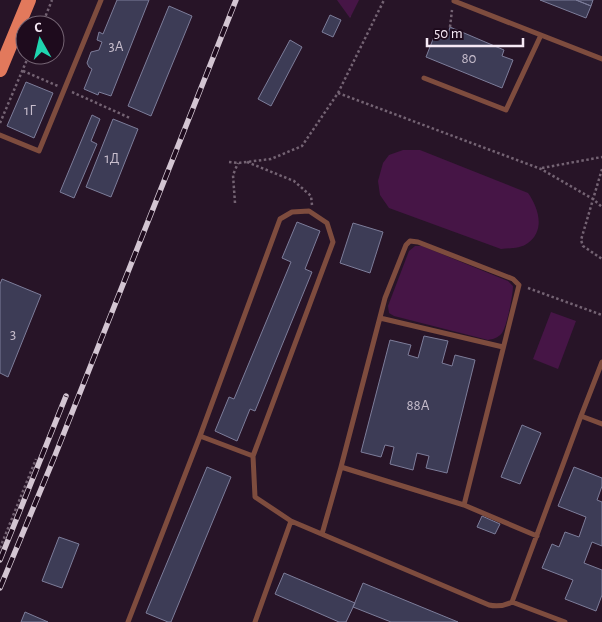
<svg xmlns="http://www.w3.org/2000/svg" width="602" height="622" viewBox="0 0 602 622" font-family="'Alegreya Sans',sans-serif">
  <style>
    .grass { fill: url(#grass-tufts) }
    .park { fill: #461546 }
    .building { fill: #3d3c56; stroke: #7d7d9a }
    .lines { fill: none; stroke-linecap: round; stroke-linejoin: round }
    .path { stroke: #746373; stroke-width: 2.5; stroke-dasharray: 2.5 2.5; stroke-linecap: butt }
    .service { stroke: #7e4c3e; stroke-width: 5 }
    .primary { stroke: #e2795c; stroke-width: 14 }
    .rail-casing { stroke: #d3c5d2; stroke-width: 5.5 }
    .rail { stroke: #1e0b1d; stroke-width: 4; stroke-dasharray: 11; stroke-linecap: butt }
    .labels { text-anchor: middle; stroke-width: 4.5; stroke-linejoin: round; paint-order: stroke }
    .number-label { font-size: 15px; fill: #c8becd }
  </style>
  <defs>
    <pattern id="grass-tufts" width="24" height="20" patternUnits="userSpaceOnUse" patternTransform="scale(1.25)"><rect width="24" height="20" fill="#461546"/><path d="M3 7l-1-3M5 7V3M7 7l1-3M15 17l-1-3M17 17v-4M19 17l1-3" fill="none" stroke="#613761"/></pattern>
  </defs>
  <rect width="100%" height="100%" fill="#271427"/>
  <!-- grass -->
  <path class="grass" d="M337 0H359L350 18Z"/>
  <!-- park -->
  <path class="park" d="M403 150H420L528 193C538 207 546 230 528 243 520 249 510 248 501 249L389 208 380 195 378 181 383 163 389 155Z
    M415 246H422L508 281 513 286C513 295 507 326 502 333 498 338 493 339 488 340L394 316 389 313 388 306 409 251Z
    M551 312 576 321 558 369 533 359Z"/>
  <!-- building -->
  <path class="building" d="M117 0H149L111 96 99 92 98 95 84 89 92 69 89 67 87 63 91 52 99 50 102 42 97 40 99 32 103 34Z
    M540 0H576L591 6 586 18Z
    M576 0H593L591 6Z
    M169 6 192 16 151 116 128 106Z
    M330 15 341 20 333 37 322 32Z
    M450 27 504 50 502 56 513 60 502 88 426 57 437 29 448 34Z
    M290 40 302 47 271 106 258 99Z
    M26 82 53 93 34 138 7 126Z
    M92 115 100 119 91 141 97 144 74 198 60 192Z
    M113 119 138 129 111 197 86 187Z
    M297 222 320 231 305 269 312 272 255 411 250 409 237 441 215 431 229 397 234 399 291 262 282 258Z
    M353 223 383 232 370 273 340 263Z
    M2 279 41 295 8 377 0 373V284Z
    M424 336 448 341 442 363 452 366 455 355 475 360 447 473 426 468 429 456 417 453 413 470 390 464 394 447 385 445 381 457 361 452 390 340 411 345 408 355 418 358Z
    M522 425 541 433 520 484 501 477Z
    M207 467 231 477 171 622H168L146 613Z
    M574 467 602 478V486L597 500 602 502V546L592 542 584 563 602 570V595L596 611 565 599 573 580 542 568 552 544 559 547 565 532 579 537 586 517 558 506Z
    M482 516 500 524 495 534 477 527Z
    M59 537 79 544 62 588 42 581Z
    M284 573 355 603 346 622H339L275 594Z
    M363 583 458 622H391L353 607Z
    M25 612 48 622H21Z"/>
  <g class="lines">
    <!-- path -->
    <path class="path" d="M42 25 52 0
      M450 27 452 10
      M23 71 58 86
      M72 92 130 118
      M338 93 541 169 593 199 602 207
      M0 123 29 55
      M229 162 238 163 271 159 302 146 338 93 384 0
      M247 162 294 181 311 196 312 205
      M542 168 602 157
      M602 169 581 240 583 246 602 259
      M235 203 233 175 238 163
      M528 288 602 315
      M0 548 36 459"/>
    <!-- service -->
    <path class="service" d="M454 1 602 59
      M424 78 506 110 541 35
      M0 135 39 151 101 0
      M380 318 503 347
      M581 416 602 424
      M200 436 253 456 255 497 291 521 489 605C498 607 504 606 512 602L581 416 602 362
      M464 505 519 285 513 279 418 242 410 241 406 245 385 298 341 467 464 505 537 536
      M322 534 341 467
      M512 602 565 622
      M128 622 200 436 280 219 292 212 309 211 327 223 333 242 253 456
      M255 622 291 521"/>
    <!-- primary -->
    <path class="primary" d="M0 70 29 0"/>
    <defs>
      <path id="rail" d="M0 560 66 396
        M0 588 54 458 236 0"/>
    </defs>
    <!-- rail casing -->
    <use href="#rail" class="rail-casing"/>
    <!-- rail -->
    <use href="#rail" class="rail"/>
  </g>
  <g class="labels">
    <!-- number labels -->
    <g class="number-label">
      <text x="116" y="51">3А</text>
      <text x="469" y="63">80</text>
      <text x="30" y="115">1Г</text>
      <text x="112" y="163">1Д</text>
      <text x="13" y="339">3</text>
      <text x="418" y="410">88А</text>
    </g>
  </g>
  <!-- north arrow -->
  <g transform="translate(40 40) rotate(352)"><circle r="24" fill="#1e0b1d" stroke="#746473"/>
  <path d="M0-4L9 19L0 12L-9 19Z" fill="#1fd5b0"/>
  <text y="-8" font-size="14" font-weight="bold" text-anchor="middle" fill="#f6e9f5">С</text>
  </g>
  <!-- scale -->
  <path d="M427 38v8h96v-8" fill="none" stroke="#f6e9f5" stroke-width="2.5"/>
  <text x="434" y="38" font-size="15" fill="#f6e9f5" stroke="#1e0b1d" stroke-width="4" paint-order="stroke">50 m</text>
</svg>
